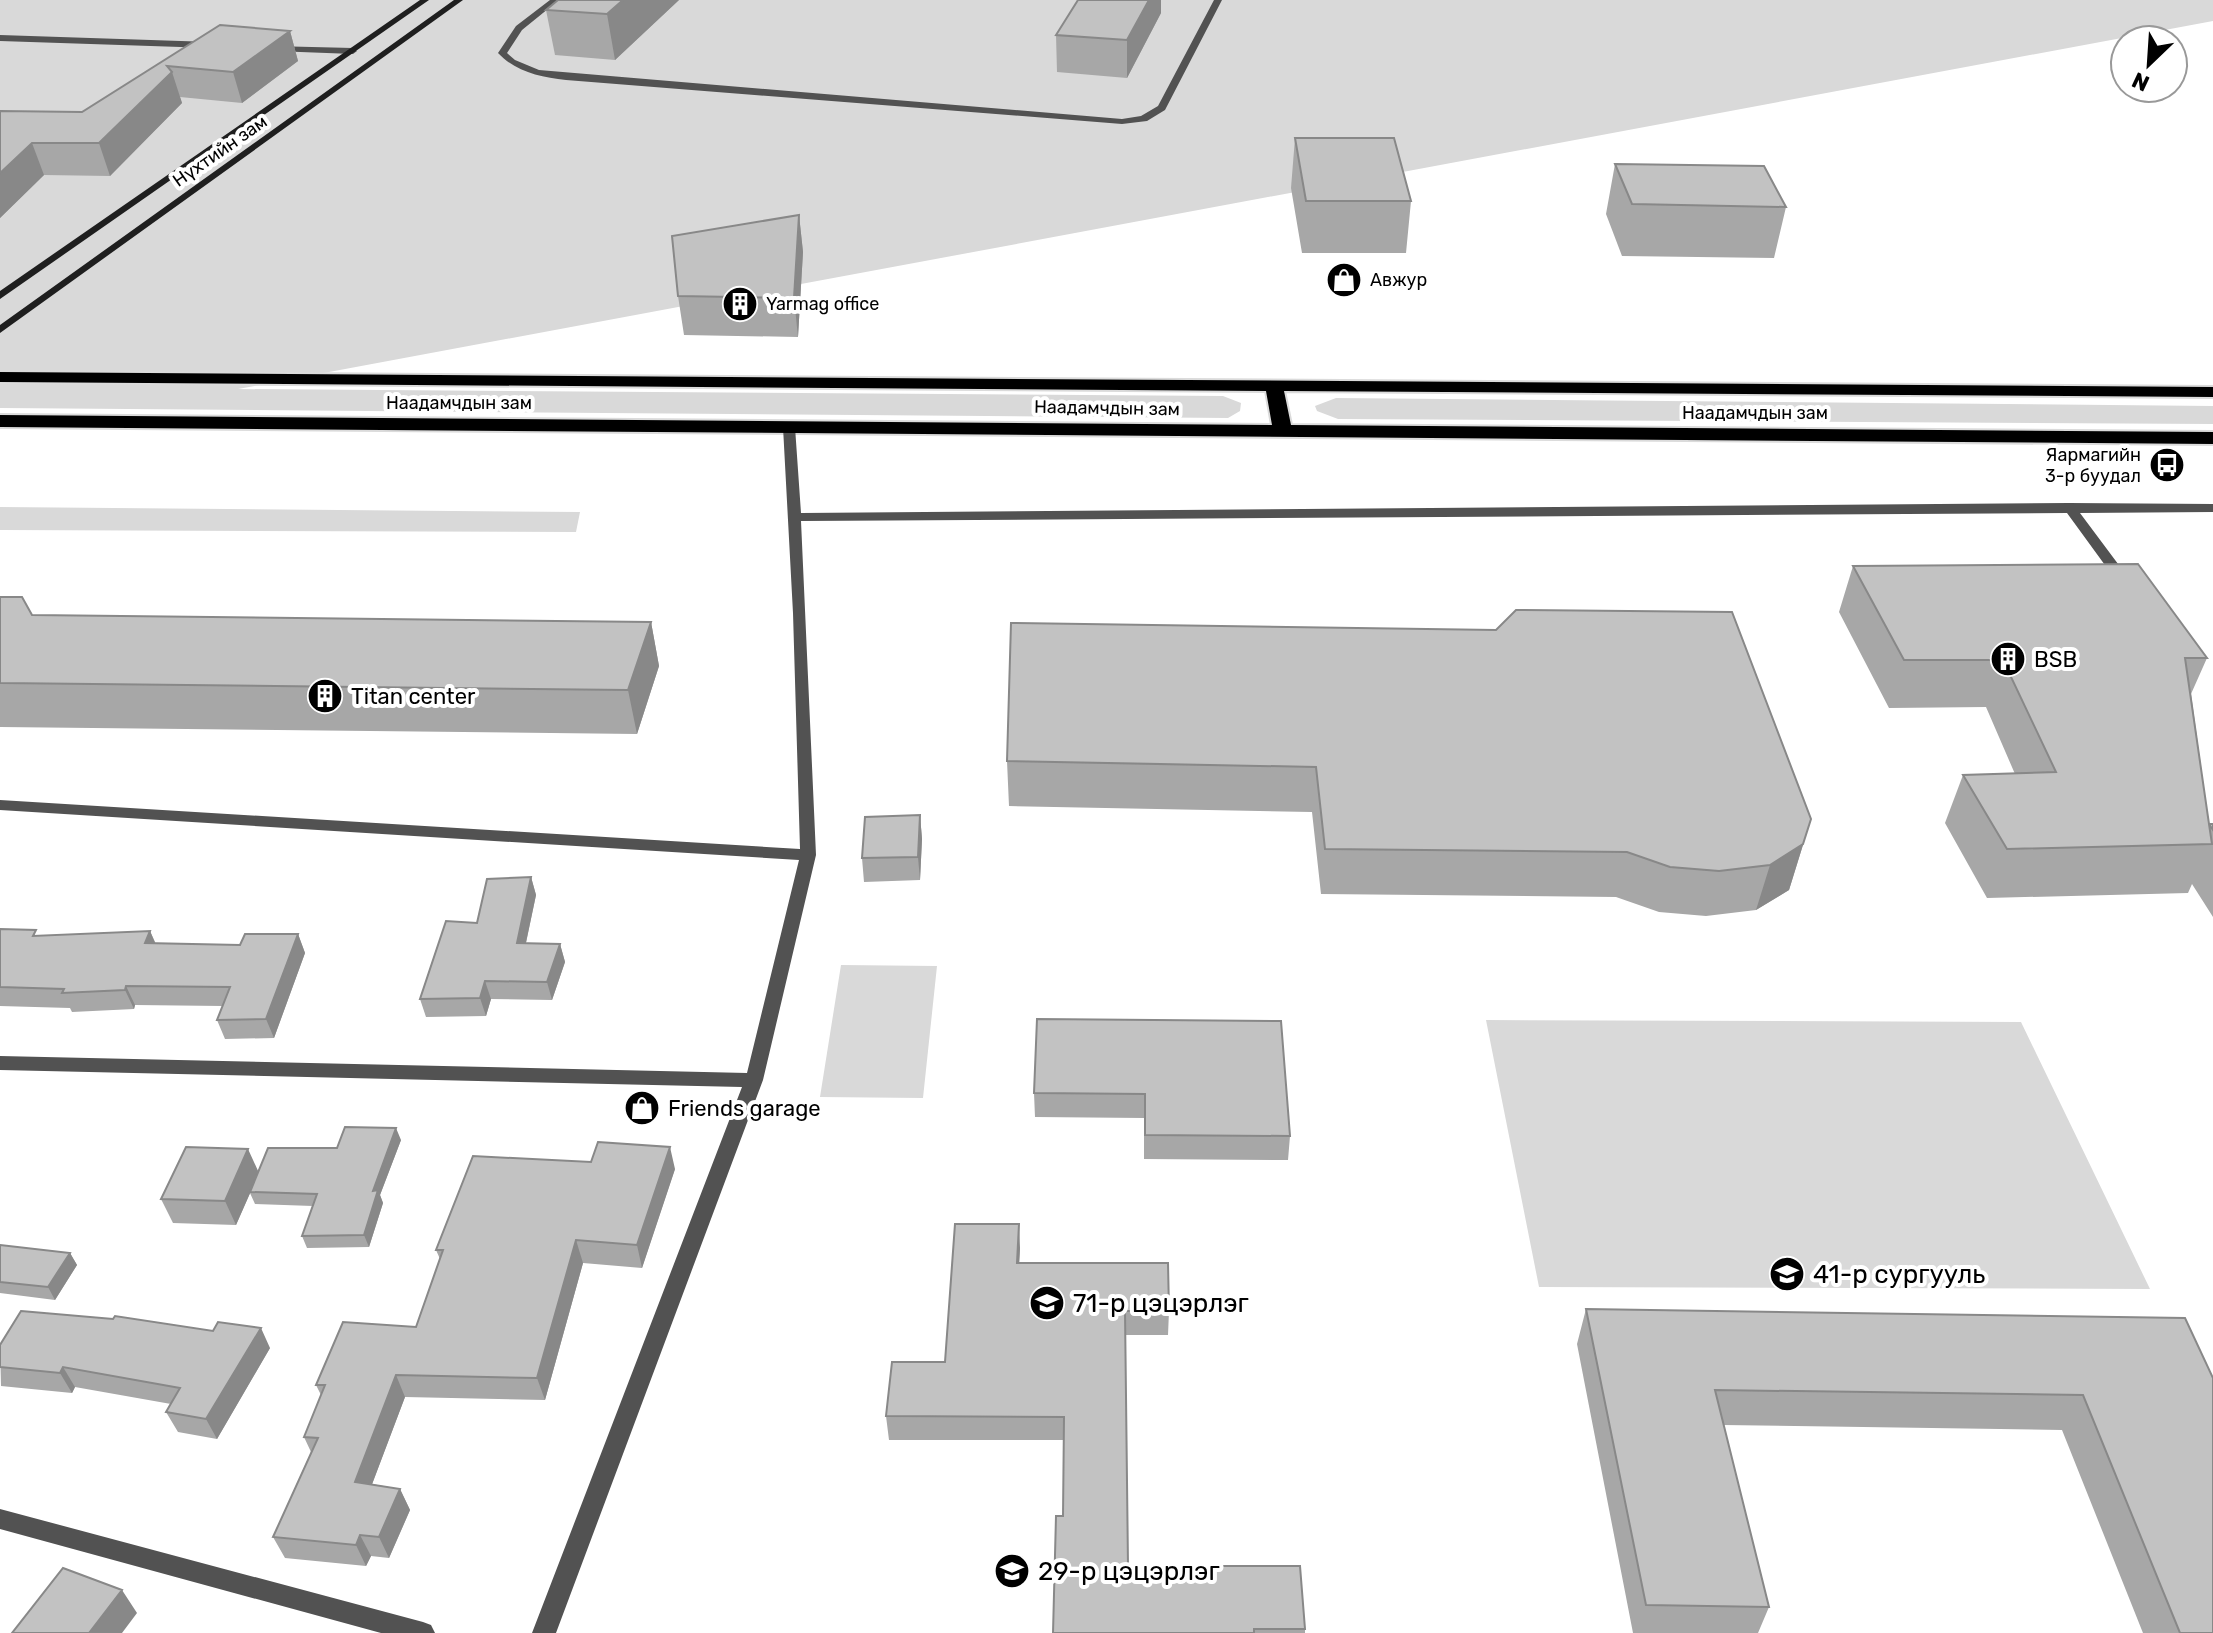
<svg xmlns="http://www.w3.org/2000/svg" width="2213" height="1633" viewBox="0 0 2213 1633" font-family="Rubik,sans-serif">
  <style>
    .green { fill: #d9d9d9 }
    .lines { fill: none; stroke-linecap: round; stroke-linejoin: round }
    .highway-casing { stroke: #dbdbdb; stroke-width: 4 }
    .street { fill: #525252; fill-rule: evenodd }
    .secondary { fill: #1f1f1f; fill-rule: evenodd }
    .highway { fill: #000; fill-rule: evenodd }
    .wall { fill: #a7a7a7 }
    .shaded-wall { fill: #888 }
    .building { fill: #c2c2c2; stroke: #888; stroke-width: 2 }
    .labels { text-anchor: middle; stroke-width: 8; stroke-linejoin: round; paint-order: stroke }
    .far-street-label { font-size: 18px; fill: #000; stroke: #fff }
    .far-poi-label { font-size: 18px; fill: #000; stroke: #fff; text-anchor: start }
    .poi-label { font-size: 22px; fill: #000; stroke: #fff; text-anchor: start }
    .near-poi-label { font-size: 26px; fill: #000; stroke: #fff; text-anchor: start }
  </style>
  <rect width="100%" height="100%" fill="#fff"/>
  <!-- green -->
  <path class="green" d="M0 0H2213V21L238 389 1223 396 1241 403 1240 411 1228 418 0 408Z
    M1336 398 2213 406V424L1338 419 1317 411 1315 406Z
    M0 507 580 512 576 532 0 530Z
    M841 965 937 966 923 1098 820 1097Z
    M1486 1020 2021 1022 2150 1289 1539 1287Z"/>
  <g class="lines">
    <defs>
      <path id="highway" d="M0 372 2213 387V397L1284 391 1291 425 2213 432V444L0 427V415L1272 425 1266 391 0 382Z"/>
    </defs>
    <!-- highway casing -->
    <use href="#highway" class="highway-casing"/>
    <!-- street -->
    <path class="street" d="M550 0H559L522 30 507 53 515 60 539 70 1122 119 1141 116 1158 106 1214 0H1222L1165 110 1147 121 1122 124 566 80C540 77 516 72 498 53L516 26Z
      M0 35 211 42 215 45 211 48 0 41Z
      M271 46 353 48 357 51 353 54 274 51 270 48Z
      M789 423 795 427 801 513 2069 503 2213 504V512L2080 513 2130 580 2123 584 2118 583 2067 513 801 521 816 855 763 1080 556 1633H532L742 1087 0 1070V1056L747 1073 799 860 0 810V800L800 849 793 613 783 427Z
      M0 1509 423 1622 431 1625 435 1633H381L0 1529Z"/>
    <!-- secondary -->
    <path class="secondary" d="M420 0H429L0 299V291Z
      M454 0H463L0 333V325Z"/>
    <!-- highway -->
    <use href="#highway" class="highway"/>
  </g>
  <!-- wall -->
  <path class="wall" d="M679 0 615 60 555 55 546 10Z
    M1161 13 1127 78 1057 72 1056 35Z
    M220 25 290 31 298 61 242 103 180 97 182 103 110 176 44 175 0 218V111L82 112Z
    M1295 138 1411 201 1406 253H1302L1291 188Z
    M1615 164 1786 207 1774 258 1622 256 1606 214Z
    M799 215 803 252 798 337 684 335 678 296Z
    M1853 566 2207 658 2191 694 2209 824H2213V917L2192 884 2188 893 1987 898 1945 823 1963 775 2015 774 1986 707 1889 708 1839 612Z
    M0 597 32 615 651 622 659 666 637 734 0 727Z
    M1011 623 1811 819 1789 890 1756 910 1706 916 1659 912 1616 897 1321 894 1312 812 1009 806 1007 761Z
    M920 815 922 839 920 880 864 882 862 858Z
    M531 877 536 895 526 943 560 944 565 962 552 1000 491 999 486 1016 426 1017 420 999 477 923Z
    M0 929 39 936 150 931 156 944 240 945 298 934 305 953 274 1038 225 1039 217 1020 223 1006 135 1005 134 1009 72 1012 70 1008 0 1006Z
    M1037 1019 1290 1136 1288 1160 1144 1159V1118L1035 1117 1034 1093Z
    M401 1140 380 1195 383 1203 369 1247 307 1248 302 1236 313 1206 255 1204 250 1193 236 1225 173 1223 161 1199 337 1148Z
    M675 1169 642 1268 583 1263 545 1400 405 1397 372 1484 400 1489 410 1510 389 1558 371 1556 366 1566 285 1558 273 1537 311 1452 304 1437 321 1395 316 1385 416 1327 440 1259 436 1250Z
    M0 1245 70 1253 77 1265 55 1300 0 1293Z
    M1020 1248 1019 1263 1169 1311 1168 1335H1125L1128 1566 1305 1629V1633H1053L1063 1516 1064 1440H889L886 1416 945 1362Z
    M1586 1309 2185 1318 2213 1633H2143L2062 1430 1723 1425 1769 1607 1758 1633H1633L1577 1344Z
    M0 1345 270 1348 217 1439 178 1432 166 1412 171 1404 75 1387 72 1393 1 1386Z"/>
  <!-- shaded-wall -->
  <path class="shaded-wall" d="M623 0H679L615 60 607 14Z
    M1149 0H1161V13L1127 78V40Z
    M290 31 298 61 242 103 233 72Z
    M172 72 182 103 110 176 99 143Z
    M32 143 44 175 0 218V173Z
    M799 215 803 252 798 337 794 298Z
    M651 622 659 666 637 734 628 690Z
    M920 815 922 839 920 880 918 857Z
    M1811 819 1789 890 1756 910 1770 865Z
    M531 877 536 895 522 961 517 943Z
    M150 931 158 950 145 943Z
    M298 934 305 953 274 1038 266 1019Z
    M560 944 565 962 552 1000 547 982Z
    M485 981 491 999 486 1016 480 998Z
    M126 986 135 1005 134 1009 125 990Z
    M396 1128 401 1140 380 1195 383 1203 369 1247 364 1235 373 1191Z
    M670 1147 675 1169 642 1268 637 1245Z
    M248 1149 259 1173 236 1225 225 1201Z
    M1019 1224 1020 1248 1018 1287 1017 1263Z
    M576 1240 583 1263 545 1400 537 1378Z
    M70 1253 77 1265 55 1300 48 1287Z
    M261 1328 270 1348 217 1439 206 1419Z
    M63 1367 75 1387 72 1393 60 1373Z
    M396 1375 405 1397 365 1503 355 1482Z
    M400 1489 410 1510 389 1558 379 1537Z
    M360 1535 371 1556 366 1566 356 1545Z
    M122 1590 137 1613 122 1633H89Z"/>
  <!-- building -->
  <path class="building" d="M558 0H623L607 14 546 10Z
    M1078 0H1149L1127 40 1056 35Z
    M220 25 290 31 233 72 167 66 172 72 99 143H32L0 173V111L82 112Z
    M1295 138H1394L1411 201H1306Z
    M1615 164 1764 166 1786 207 1632 204Z
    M799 215 794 298 678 296 672 236Z
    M2138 564 2207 658H2185L2209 824H2213V830L2209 824 2212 844 2007 849 1963 775 2056 772 2003 660H1904L1853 566Z
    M0 597H22L32 615 651 622 628 690 0 683Z
    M1516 610 1732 612 1811 819 1803 844 1770 865 1719 871 1670 867 1627 852 1325 849 1316 767 1007 761 1011 623 1496 630Z
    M920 815 918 857 862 858 865 817Z
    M531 877 517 943 560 944 547 982 485 981 480 998 420 999 446 921 477 923 487 879Z
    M0 929 36 930 33 936 150 931 145 943 240 945 245 934H298L266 1019 217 1020 230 987 126 986 125 990 62 993 64 989 0 987Z
    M1037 1019 1281 1021 1290 1136 1145 1135V1094L1034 1093Z
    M345 1127 396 1128 373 1191 378 1190 364 1235 302 1236 317 1194 250 1192 268 1148H337Z
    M598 1142 670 1147 637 1245 576 1240 537 1378 396 1375 355 1482 400 1489 379 1537 360 1535 356 1545 273 1537 318 1438 304 1437 325 1385H316L343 1322 416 1327 443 1250H436L473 1156 591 1162Z
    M186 1147 248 1149 225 1201 161 1199Z
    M955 1224H1019L1017 1263H1168L1169 1311H1125L1128 1566H1300L1305 1629H1254V1633H1053L1056 1516H1063L1064 1417 886 1416 892 1362H945Z
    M0 1245 70 1253 48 1287 0 1282Z
    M1586 1309 2185 1318 2213 1378V1633H2180L2083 1395 1715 1390 1769 1607 1646 1605Z
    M21 1311 113 1319 115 1316 213 1331 218 1322 261 1328 206 1419 166 1412 180 1388 63 1367 60 1373 0 1367V1345Z
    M63 1568 122 1590 89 1633H12Z"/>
  <!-- icons -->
  <defs>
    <symbol id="shop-disc" viewBox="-11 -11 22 22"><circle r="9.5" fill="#000" stroke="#fff"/><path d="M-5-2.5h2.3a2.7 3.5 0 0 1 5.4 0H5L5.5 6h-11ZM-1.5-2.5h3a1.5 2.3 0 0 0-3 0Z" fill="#fff"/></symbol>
    <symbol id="building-disc" viewBox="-11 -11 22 22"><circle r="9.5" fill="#000" stroke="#fff"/><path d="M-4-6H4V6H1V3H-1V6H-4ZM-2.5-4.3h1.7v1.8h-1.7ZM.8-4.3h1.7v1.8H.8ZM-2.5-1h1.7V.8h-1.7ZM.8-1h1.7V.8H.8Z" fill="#fff"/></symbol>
    <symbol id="bus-disc" viewBox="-11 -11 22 22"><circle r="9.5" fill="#000" stroke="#fff"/><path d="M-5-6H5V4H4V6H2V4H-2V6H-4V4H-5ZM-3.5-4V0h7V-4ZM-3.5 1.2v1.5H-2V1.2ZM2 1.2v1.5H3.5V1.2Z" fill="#fff"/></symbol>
    <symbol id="school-disc" viewBox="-11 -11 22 22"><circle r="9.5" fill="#000" stroke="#fff"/><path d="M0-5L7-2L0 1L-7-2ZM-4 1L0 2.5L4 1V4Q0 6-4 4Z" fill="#fff"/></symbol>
  </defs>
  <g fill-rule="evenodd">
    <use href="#shop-disc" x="1324" y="260" width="40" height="40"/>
    <use href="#building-disc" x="720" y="284" width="40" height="40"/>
    <use href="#bus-disc" x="2147" y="445" width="40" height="40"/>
    <use href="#building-disc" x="1988" y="639" width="40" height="40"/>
    <use href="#building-disc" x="305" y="676" width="40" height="40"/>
    <use href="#shop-disc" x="622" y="1088" width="40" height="40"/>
    <use href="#school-disc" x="1767" y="1254" width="40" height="40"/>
    <use href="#school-disc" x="1027" y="1283" width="40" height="40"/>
    <use href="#school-disc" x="992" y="1551" width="40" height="40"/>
  </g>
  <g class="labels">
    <!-- far-street labels -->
    <g class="far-street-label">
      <text transform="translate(220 151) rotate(-35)" y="6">Нүхтийн зам</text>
      <text x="459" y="409">Наадамчдын зам</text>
      <text transform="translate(1107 408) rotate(1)" y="6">Наадамчдын зам</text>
      <text x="1755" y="419">Наадамчдын зам</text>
    </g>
    <!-- far-poi labels -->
    <g class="far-poi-label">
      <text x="1370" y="286">Авжур</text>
      <text x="766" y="310">Yarmag office</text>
      <text x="2141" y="461" text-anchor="end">Яармагийн<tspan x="2141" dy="21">3-р буудал</tspan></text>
    </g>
    <!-- poi labels -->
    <g class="poi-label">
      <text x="2034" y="667">BSB</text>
      <text x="351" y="704">Titan center</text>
      <text x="668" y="1116">Friends garage</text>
    </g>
    <!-- near-poi labels -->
    <g class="near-poi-label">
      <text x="1813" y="1283">41-р сургууль</text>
      <text x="1073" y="1312">71-р цэцэрлэг</text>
      <text x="1038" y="1580">29-р цэцэрлэг</text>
    </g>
  </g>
  <!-- north arrow -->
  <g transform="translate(2149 64) rotate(205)"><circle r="38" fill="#ffffff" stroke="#999999" stroke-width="2"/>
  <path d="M0-6L14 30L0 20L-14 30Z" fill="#000000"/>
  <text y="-12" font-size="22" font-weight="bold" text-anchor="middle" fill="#000000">N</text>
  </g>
</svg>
